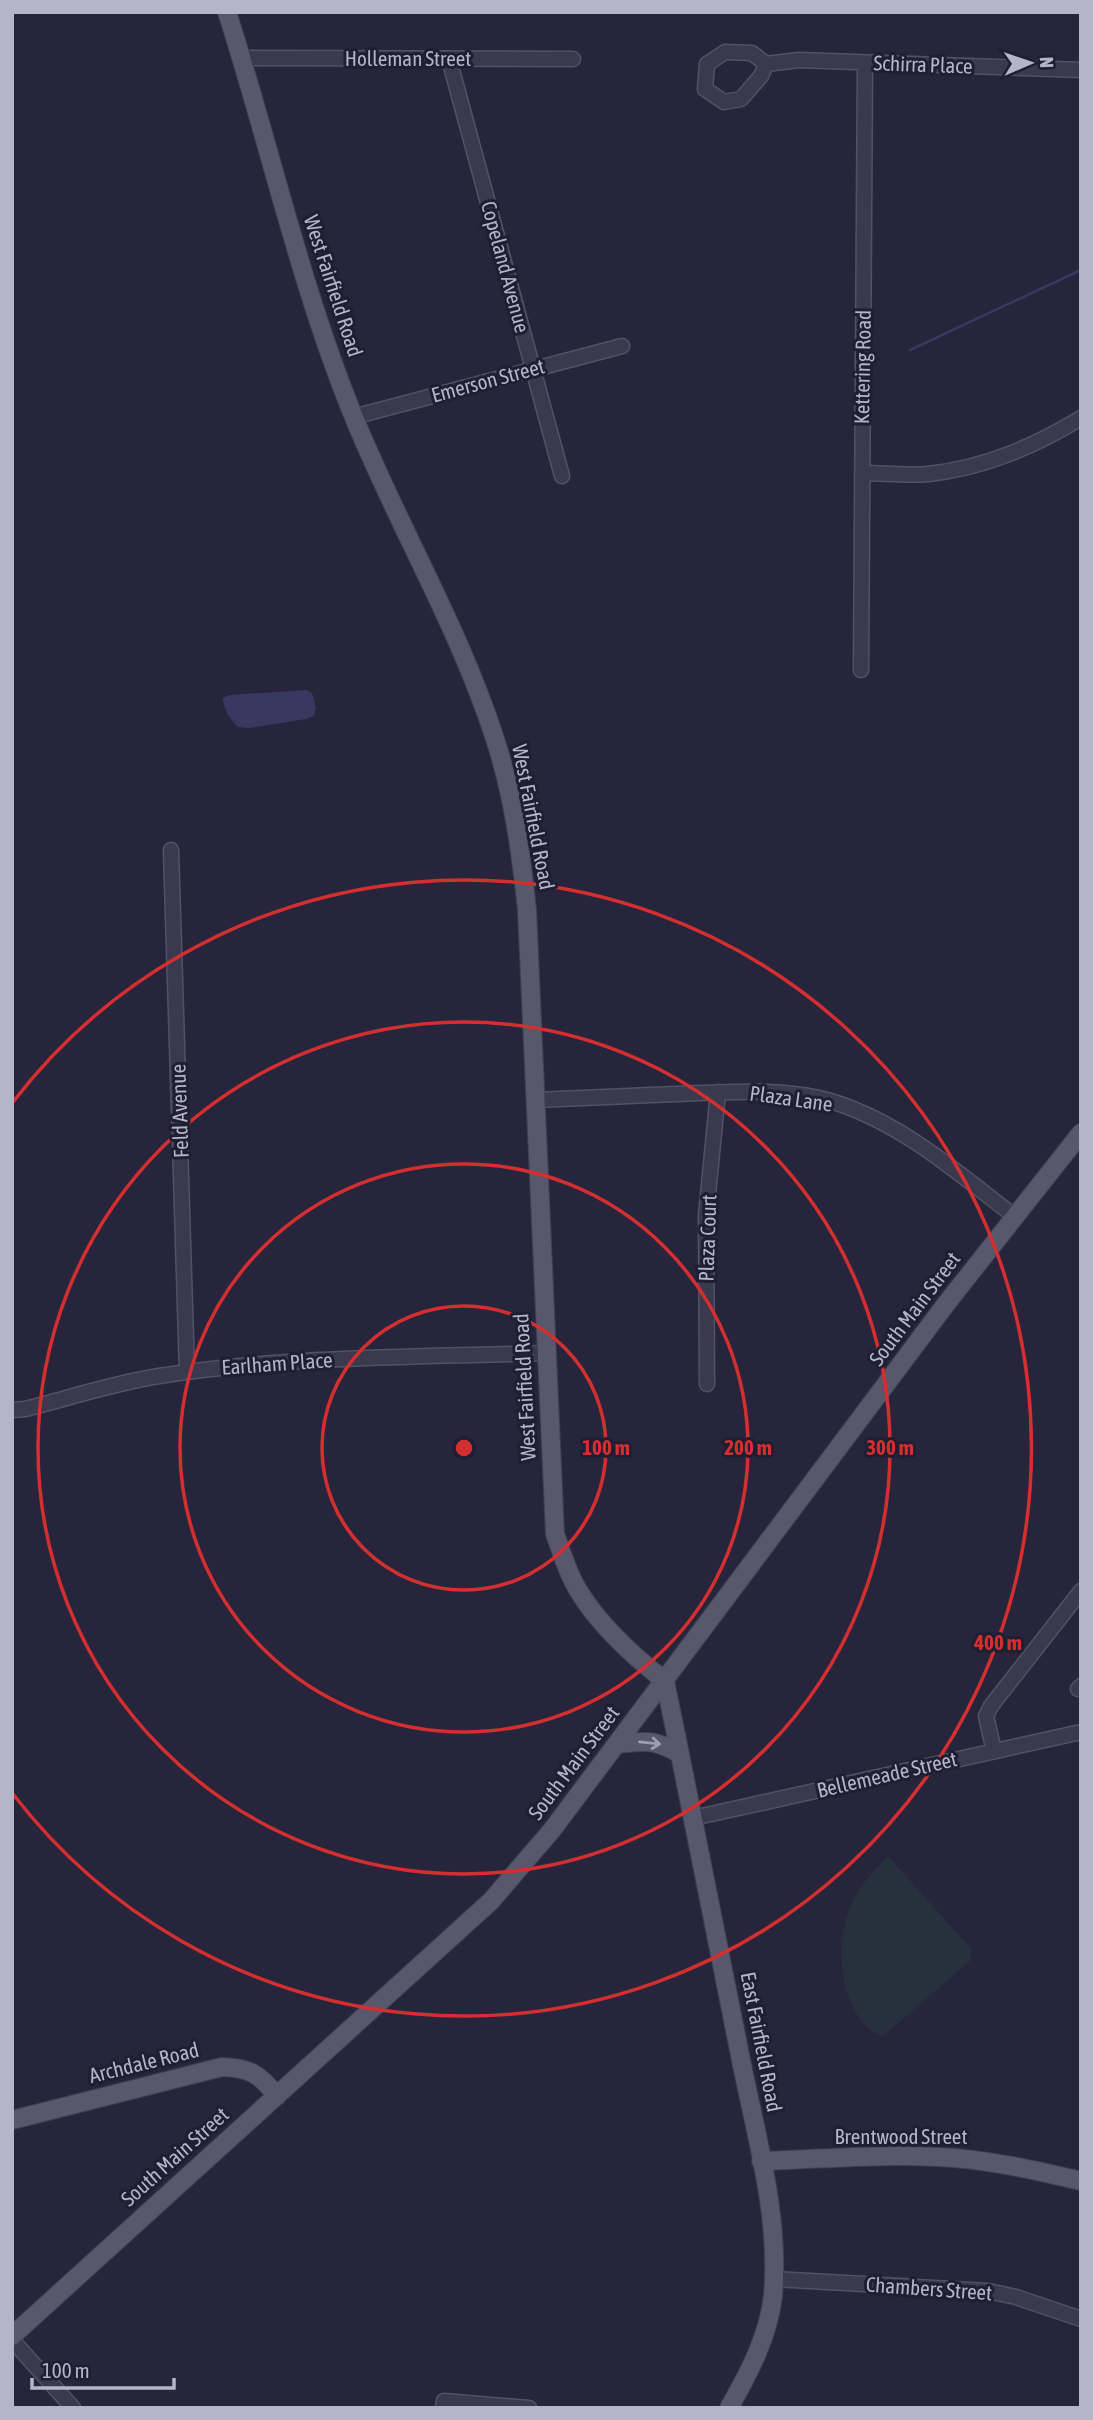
<svg xmlns="http://www.w3.org/2000/svg" width="1093" height="2420" viewBox="0 0 1093 2420" font-family="'Asap Condensed',sans-serif">
  <style>
    .green { fill: #27313d }
    .water { fill: #393861 }
    .lines { fill: none; stroke-linecap: round; stroke-linejoin: round }
    .stream { stroke: #393861; stroke-width: 2.5 }
    .minor-casing { stroke: #525165; stroke-width: 17 }
    .major-casing { stroke: #403f53; stroke-width: 20 }
    .minor { stroke: #3a394d; stroke-width: 14 }
    .major { stroke: #58576c; stroke-width: 18 }
    .oneway { stroke: #9e9eb1 }
    .ring { fill: none; stroke: #d42f30; stroke-width: 3.5 }
    .labels { text-anchor: middle; stroke-width: 6; stroke-linejoin: round; paint-order: stroke }
    .street-label { font-size: 21px; fill: #b6b5c8; stroke: #1f1e32 }
    .centre { fill: #d42f30; stroke: #1f1e32; stroke-width: 3.5 }
    .ring-label { font-size: 21px; text-anchor: middle; font-weight: bold; fill: #d42f30; stroke: #1f1e32; stroke-width: 6; stroke-linejoin: round; paint-order: stroke }
  </style>
  <rect width="100%" height="100%" fill="#26253c"/>
  <!-- green -->
  <path class="green" d="M888 1856 972 1950 970 1961 882 2037C838 2016 833 1943 852 1902 860 1885 875 1870 888 1856Z"/>
  <!-- water -->
  <path class="water" d="M306 690 312 693 316 708 314 716 306 719 249 728 238 727C229 718 224 711 223 698L230 695Z"/>
  <g class="lines">
    <!-- stream -->
    <path class="stream" d="M910 350 1081 270"/>
    <defs>
      <path id="minor" d="M725 52 752 53 766 64 761 76 741 99 724 102 705 89 707 64Z
        M242 58 573 59
        M449 59 562 476
        M766 64 799 60 1081 70
        M353 417 622 346
        M862 473C883 473 906 476 928 474 984 468 1033 447 1081 418
        M861 670 865 64
        M171 850 187 1372
        M536 1100C582 1098 628 1096 675 1094 726 1092 784 1087 834 1102 903 1124 958 1173 1014 1216
        M707 1384 706 1215 718 1092
        M12 1410 25 1409C69 1398 114 1383 159 1376 286 1356 417 1357 546 1353
        M1078 1689 1081 1686
        M994 1751 986 1716 991 1706 1081 1591
        M693 1818 1081 1732
        M774 2279 988 2291 1016 2297 1081 2319
        M12 2340 73 2408
        M443 2408 444 2401 529 2408"/>
      <path id="major" d="M227 12C270 146 300 285 353 415 397 524 459 627 495 739 513 794 521 853 527 910L555 1534C562 1553 567 1572 578 1590 599 1625 633 1656 665 1681
        M665 1681C691 1807 716 1933 741 2060 756 2136 780 2216 773 2295 769 2335 749 2373 729 2408
        M618 1744C647 1741 654 1739 680 1754
        M12 2120 222 2067C251 2068 259 2074 277 2096
        M761 2161C819 2159 879 2154 938 2157 986 2159 1034 2170 1081 2181
        M12 2336 491 1901 552 1830 946 1304 1081 1133"/>
    </defs>
    <!-- minor casing -->
    <use href="#minor" class="minor-casing"/>
    <!-- major casing -->
    <use href="#major" class="major-casing"/>
    <!-- minor -->
    <use href="#minor" class="minor"/>
    <!-- major -->
    <use href="#major" class="major"/>
  </g>
  <!-- one-way arrows -->
  <defs><path id="oneway-shaft" d="M-6 0H5M1.5-3L5.5 0L1.5 3" fill="none" stroke-width="1.6" stroke-linecap="round" stroke-linejoin="round" transform="scale(1.75)"/></defs>
  <use class="oneway" href="#oneway-shaft" transform="translate(650 1743) rotate(6)"/>
  <!-- distance rings -->
  <g class="ring">
    <circle cx="464" cy="1448" r="142"/>
    <circle cx="464" cy="1448" r="284"/>
    <circle cx="464" cy="1448" r="426"/>
    <path d="M13 1102A568 568 0 1 1 13 1794"/>
  </g>
  <g class="labels">
    <!-- street labels -->
    <g class="street-label">
      <text x="408" y="66">Holleman Street</text>
      <text transform="translate(923 65) rotate(2)" y="7">Schirra Place</text>
      <text transform="translate(505 267) rotate(75)" y="7">Copeland Avenue</text>
      <text transform="translate(333 286) rotate(72)" y="7">West Fairfield Road</text>
      <text transform="translate(863 367) rotate(-89)" y="7">Kettering Road</text>
      <text transform="translate(488 381) rotate(-15)" y="7">Emerson Street</text>
      <text transform="translate(533 817) rotate(79)" y="7">West Fairfield Road</text>
      <text transform="translate(791 1099) rotate(8)" y="7">Plaza Lane</text>
      <text transform="translate(180 1111) rotate(-92)" y="7">Feld Avenue</text>
      <text transform="translate(708 1238) rotate(-88)" y="7">Plaza Court</text>
      <text transform="translate(915 1309) rotate(-53)" y="7">South Main Street</text>
      <text transform="translate(277 1364) rotate(-4)" y="7">Earlham Place</text>
      <text transform="translate(525 1387) rotate(-93)" y="7">West Fairfield Road</text>
      <text transform="translate(574 1763) rotate(-53)" y="7">South Main Street</text>
      <text transform="translate(887 1775) rotate(-13)" y="7">Bellemeade Street</text>
      <text transform="translate(761 2042) rotate(79)" y="7">East Fairfield Road</text>
      <text transform="translate(144 2063) rotate(-14)" y="7">Archdale Road</text>
      <text x="901" y="2144">Brentwood Street</text>
      <text transform="translate(175 2157) rotate(-42)" y="7">South Main Street</text>
      <text transform="translate(929 2289) rotate(4)" y="7">Chambers Street</text>
    </g>
  </g>
  <circle cx="464" cy="1448" r="10" class="centre"/>
  <g class="ring-label">
    <text x="606" y="1455">100 m</text>
    <text x="748" y="1455">200 m</text>
    <text x="890" y="1455">300 m</text>
    <text x="998" y="1650">400 m</text>
  </g>
  <!-- border -->
  <rect width="1093" height="2420" fill="none" stroke="#b6b5c8" stroke-width="28"/>
  <!-- north arrow -->
  <g transform="translate(1030 63) rotate(88)" stroke="#1f1e32" stroke-width="5" paint-order="stroke">
  <path d="M0-5L12 26L0 18L-12 26Z" fill="#b6b5c8"/>
  <text y="-10" font-size="19" font-weight="bold" text-anchor="middle" fill="#b6b5c8">N</text>
  </g>
  <!-- scale -->
  <path d="M32 2378v10h142v-10" fill="none" stroke="#b6b5c8" stroke-width="3.5"/>
  <text x="42" y="2378" font-size="21" fill="#b6b5c8" stroke="#1f1e32" stroke-width="5" paint-order="stroke">100 m</text>
</svg>
